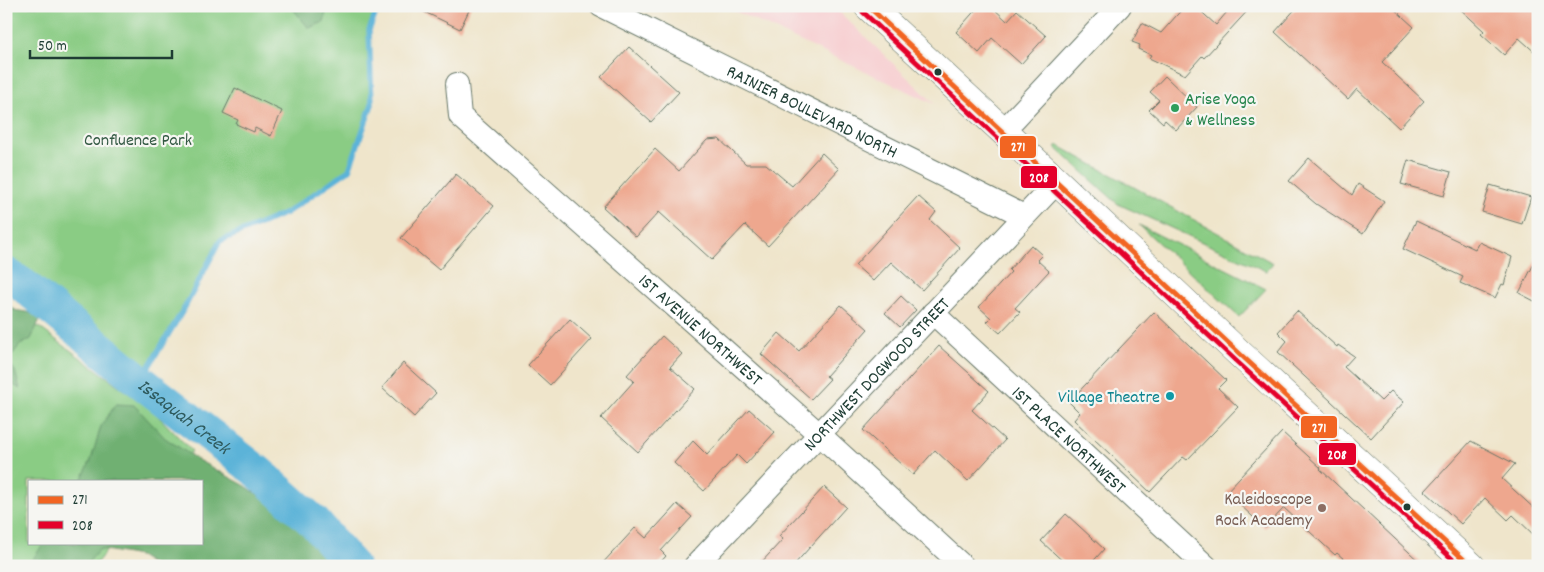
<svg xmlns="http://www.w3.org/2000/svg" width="1544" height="572" viewBox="0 0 1544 572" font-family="Dekko,sans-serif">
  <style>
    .built { fill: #f7cfd1 }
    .green { fill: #8acc84; stroke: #54845c }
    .forest { fill: #6fb072; stroke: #477653 }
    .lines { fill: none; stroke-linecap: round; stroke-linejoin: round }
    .stream { stroke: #5bb3d8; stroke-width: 5.5 }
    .river { stroke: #5bb3d8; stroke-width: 34 }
    .building { fill: #eea78e }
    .street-casing { stroke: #687869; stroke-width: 24 }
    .secondary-casing { stroke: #687869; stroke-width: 29 }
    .street { stroke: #fff; stroke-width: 22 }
    .secondary { stroke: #fff; stroke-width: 28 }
    .bus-1-casing { stroke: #f6f6f2; stroke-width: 9 }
    .bus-2-casing { stroke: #f6f6f2; stroke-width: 9 }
    .bus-1 { stroke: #f26522; stroke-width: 5 }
    .bus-2 { stroke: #e4002b; stroke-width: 5 }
    .bus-dot { fill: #1f3d34; stroke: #f6f6f2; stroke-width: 2 }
    .leisure-dot { fill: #2e9e5b; stroke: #f6f6f2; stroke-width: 2 }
    .culture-dot { fill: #0f9aa8; stroke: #f6f6f2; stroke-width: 2 }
    .education-dot { fill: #8d6e63; stroke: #f6f6f2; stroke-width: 2 }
    .labels { text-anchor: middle; stroke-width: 4.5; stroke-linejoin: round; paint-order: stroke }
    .leisure-label { font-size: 18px; fill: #27864d; stroke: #f6f6f2; text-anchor: start }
    .street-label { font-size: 18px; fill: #1f3d34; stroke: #f6f6f2 }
    .park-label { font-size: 18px; fill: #345a44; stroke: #f6f6f2 }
    .culture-label { font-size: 18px; fill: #0d838f; stroke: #f6f6f2; text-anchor: end }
    .education-label { font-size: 18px; fill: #785e54; stroke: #f6f6f2; text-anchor: end }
    .water-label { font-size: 19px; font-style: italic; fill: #2e5a5d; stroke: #f6f6f2 }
    .line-badge { stroke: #f6f6f2; stroke-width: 2 }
    .badge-label { font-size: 14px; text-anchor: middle; font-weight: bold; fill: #fff }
  </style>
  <rect width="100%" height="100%" fill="#f6f6f2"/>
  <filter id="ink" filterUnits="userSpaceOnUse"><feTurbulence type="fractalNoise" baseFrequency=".02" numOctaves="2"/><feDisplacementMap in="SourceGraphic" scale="10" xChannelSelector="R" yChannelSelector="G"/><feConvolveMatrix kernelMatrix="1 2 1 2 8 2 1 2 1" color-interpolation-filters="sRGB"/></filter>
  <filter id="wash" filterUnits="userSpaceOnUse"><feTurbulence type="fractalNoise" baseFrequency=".0096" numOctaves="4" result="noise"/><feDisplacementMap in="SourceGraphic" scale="20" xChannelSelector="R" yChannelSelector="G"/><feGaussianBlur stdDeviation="1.12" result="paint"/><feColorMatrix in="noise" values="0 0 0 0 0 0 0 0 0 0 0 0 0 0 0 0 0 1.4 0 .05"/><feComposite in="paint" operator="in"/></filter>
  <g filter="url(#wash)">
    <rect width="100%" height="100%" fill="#efe5cb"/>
    <!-- built -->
    <path class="built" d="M724 6H833L935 104Z"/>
    <!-- green -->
    <path class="green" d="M6 6H379L369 30 372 104 349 170 286 213 220 241 185 307 140 381 23 285 6 274Z
      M1057 145 1273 263 1266 271 1118 204 1055 147Z
      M1139 225 1266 289 1239 317Z
      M6 303 153 411 192 451 166 481H29V543H113L94 566H6Z"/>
    <!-- forest -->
    <path class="forest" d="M293 6H327L324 22 309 28 293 9Z
      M6 309 27 312 41 317 31 339 20 345 7 361 15 371 20 389 6 380Z
      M116 404 134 405 165 438 198 460 244 485 291 517 333 566H155L139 556 100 549 85 566H28L44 543H201V481H81L91 460 101 426Z"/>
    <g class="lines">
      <!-- stream -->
      <path class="stream" d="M140 381 185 307 220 241 286 213 349 170 372 104 369 30 379 6"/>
      <!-- river -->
      <path class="river" id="s1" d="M6 274 23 285 140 381 258 472 315 523 352 566"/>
    </g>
    <g id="blocks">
      <!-- building -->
      <path class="building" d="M412 6H471L460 29Z
        M979 6H991L1007 21 1017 10 1046 36 1021 64 992 38 979 53 956 32Z
        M1185 6H1195L1216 25 1232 6H1252L1204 58 1202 56 1185 75 1149 58 1151 55 1138 49 1140 45 1132 42 1142 23 1161 33Z
        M1298 6H1391L1414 27 1382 62 1424 101 1399 128 1357 89 1348 99 1275 32Z
        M1457 6H1532L1538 12V55L1519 38 1504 55 1481 34 1484 31Z
        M629 47 679 92 651 122 601 77Z
        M1165 76 1197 107 1176 130 1165 120 1163 123 1149 110 1159 100 1150 92Z
        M235 88 282 111 271 136 255 128 254 132 236 124 238 120 223 113Z
        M719 139 746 164H766L792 186 822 153 839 169 768 246 745 225 712 260 659 212 636 237 603 207 655 149 679 171 707 140Z
        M1309 158 1352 195 1358 184 1384 201 1363 234 1316 204 1289 181Z
        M1408 160 1451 172 1444 196 1401 184Z
        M456 174 494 206 439 270 401 238Z
        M1490 185 1531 197 1522 224 1482 212Z
        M918 196 936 212 930 220 960 248 922 290 891 262 873 281 855 265Z
        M1416 221 1475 249 1479 242 1512 257 1504 285 1502 284 1495 298 1460 283 1463 277 1403 249Z
        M1031 245 1042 255 1037 260 1049 271 1015 308 1020 312 1000 333 987 322 991 318 979 307 1011 272 1009 270Z
        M1538 256V303L1519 293Z
        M901 296 916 310 900 327 885 313Z
        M841 305 868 329 826 376 830 379 811 399 761 354 779 333 799 351Z
        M1297 311 1337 347 1338 345 1354 356 1344 367 1381 401 1391 391 1404 402 1371 438 1278 352 1287 341 1278 332Z
        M1154 312 1226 380 1218 388 1238 407 1187 460 1183 457 1150 492 1074 420 1080 413 1069 402Z
        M570 319 592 339 550 385 528 365Z
        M662 336 682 354 670 367 695 389 638 452 601 418 634 381 627 375Z
        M939 346 989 391 972 410 1005 440 968 481 935 450 913 475 863 430Z
        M403 363 436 393 414 417 382 388Z
        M749 409 775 432 746 464 737 455 704 491 674 463 693 441 707 455Z
        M1282 432 1321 468 1320 469 1424 566H1352L1337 553 1335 555 1284 508 1265 528 1226 492Z
        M1471 441 1515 464 1502 479 1538 512V539L1513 515 1508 520 1485 498 1461 524 1425 491Z
        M824 487 846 507 793 566H758L783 539 779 536Z
        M677 504 692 517 661 551 666 556 657 566H600L635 528 646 538Z
        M1066 514 1104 549 1089 566H1068L1041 541Z"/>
    </g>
  </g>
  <g filter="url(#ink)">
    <use href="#blocks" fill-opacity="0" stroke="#687869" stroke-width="1"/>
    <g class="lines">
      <defs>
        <g id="street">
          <path id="s2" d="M601 6 1024 216"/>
          <path id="s3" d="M457 84 460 116 819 434 963 566"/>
          <path d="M1003 131 1120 6"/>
          <path id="s4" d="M933 313 1206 566"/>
          <path id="s5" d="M695 566 1057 182"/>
        </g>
        <path id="secondary" d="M868 6 1002 130 1240 354 1471 566"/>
      </defs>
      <!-- street casing -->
      <use href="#street" class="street-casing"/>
      <!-- secondary casing -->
      <use href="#secondary" class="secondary-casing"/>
      <!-- street -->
      <use href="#street" class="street"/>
      <!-- secondary -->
      <use href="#secondary" class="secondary"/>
      <defs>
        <path id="bus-1" d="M868 6 1240 354 1471 566"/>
        <path id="bus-2" d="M863 12 1235 360 1460 566"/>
      </defs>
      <!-- bus-1 casing -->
      <use href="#bus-1" class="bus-1-casing"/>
      <!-- bus-2 casing -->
      <use href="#bus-2" class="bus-2-casing"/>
      <!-- bus-1 -->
      <use href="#bus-1" class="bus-1"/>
      <!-- bus-2 -->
      <use href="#bus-2" class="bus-2"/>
    </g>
  </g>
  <!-- markers -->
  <g class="bus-dot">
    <circle cx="938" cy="72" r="4.5"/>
    <circle cx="1407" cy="507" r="4.5"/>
  </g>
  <circle class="leisure-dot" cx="1175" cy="108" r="5"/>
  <circle class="culture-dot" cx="1170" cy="396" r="5"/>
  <circle class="education-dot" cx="1322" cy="508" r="5"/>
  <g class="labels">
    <!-- leisure labels -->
    <g class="leisure-label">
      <text x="1185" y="104">Arise Yoga<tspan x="1185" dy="21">&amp; Wellness</tspan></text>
    </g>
    <!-- street labels -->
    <g class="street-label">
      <text dy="6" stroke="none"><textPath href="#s2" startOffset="236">RAINIER BOULEVARD NORTH</textPath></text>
      <text dy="6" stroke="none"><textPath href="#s3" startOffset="354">1ST AVENUE NORTHWEST</textPath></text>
      <text dy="6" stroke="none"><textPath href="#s5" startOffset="264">NORTHWEST DOGWOOD STREET</textPath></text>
      <text dy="6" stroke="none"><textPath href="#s4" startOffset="186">1ST PLACE NORTHWEST</textPath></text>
    </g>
    <!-- park labels -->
    <g class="park-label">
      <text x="138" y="145">Confluence Park</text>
    </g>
    <!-- culture labels -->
    <g class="culture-label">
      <text x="1160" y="402">Village Theatre</text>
    </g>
    <!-- education labels -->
    <g class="education-label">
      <text x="1312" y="504">Kaleidoscope<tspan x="1312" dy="21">Rock Academy</tspan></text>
    </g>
    <!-- water labels -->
    <g class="water-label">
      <text dy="7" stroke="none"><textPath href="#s1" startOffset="228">Issaquah Creek</textPath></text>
    </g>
  </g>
  <g class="line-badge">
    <rect x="999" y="135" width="38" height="24" rx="5" fill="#f26522"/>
    <rect x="1020" y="165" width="38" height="24" rx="5" fill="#e4002b"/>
    <rect x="1300" y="415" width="38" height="24" rx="5" fill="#f26522"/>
    <rect x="1318" y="442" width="39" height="24" rx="5" fill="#e4002b"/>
  </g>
  <g class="badge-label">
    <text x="1018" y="151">271</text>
    <text x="1039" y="182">208</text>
    <text x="1319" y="432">271</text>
    <text x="1337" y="459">208</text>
  </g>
  <!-- margin -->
  <rect width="1544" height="572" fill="none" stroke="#f6f6f2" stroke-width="25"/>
  <!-- legend -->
  <rect x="28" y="480" width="175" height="65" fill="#f6f6f2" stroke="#a0aca6"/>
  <rect x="38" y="496" width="25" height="8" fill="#f26522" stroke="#a0aca6"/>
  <text x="72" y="504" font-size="15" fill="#1f3d34">271</text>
  <rect x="38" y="521" width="25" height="8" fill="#e4002b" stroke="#a0aca6"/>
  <text x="72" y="530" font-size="15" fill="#1f3d34">208</text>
  <!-- scale -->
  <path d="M30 50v8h142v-8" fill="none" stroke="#1f3d34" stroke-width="2.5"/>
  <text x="38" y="50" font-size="15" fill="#1f3d34" stroke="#f6f6f2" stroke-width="4" paint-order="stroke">50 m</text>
</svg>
